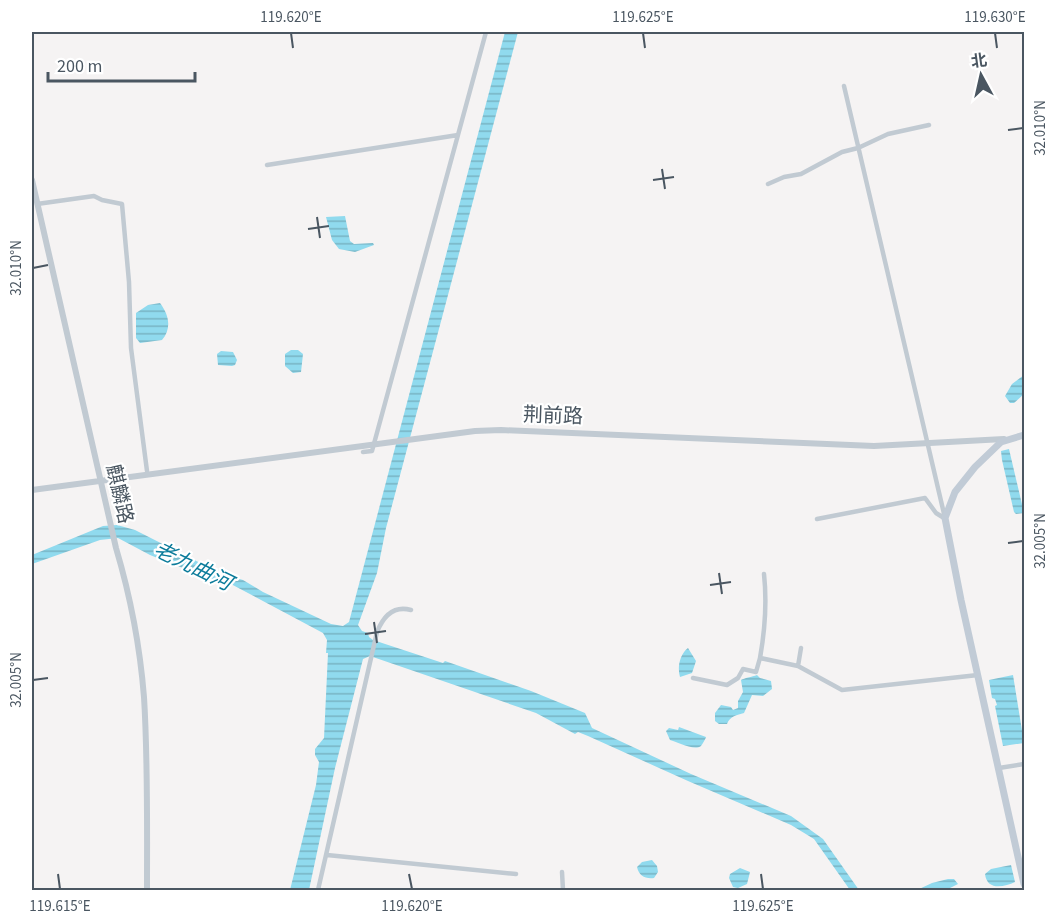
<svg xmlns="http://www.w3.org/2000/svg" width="1056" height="922" viewBox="0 0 1056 922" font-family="'Source Sans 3','Noto Sans SC',sans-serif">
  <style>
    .water { fill: url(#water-rules) }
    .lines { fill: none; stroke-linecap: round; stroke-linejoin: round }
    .minor { stroke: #c1cad2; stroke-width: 4.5 }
    .tertiary { stroke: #c1cad2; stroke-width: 6 }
    .secondary { stroke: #c1cbd6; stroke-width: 7 }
    .ticks { fill: none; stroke: #4a5661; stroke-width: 2 }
    .labels { text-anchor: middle; stroke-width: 4.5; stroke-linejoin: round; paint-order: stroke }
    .street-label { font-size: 20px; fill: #4a5661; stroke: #fff }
    .water-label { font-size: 21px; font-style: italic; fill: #0c7c9b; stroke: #fff }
    .neatline { fill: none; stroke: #4a5661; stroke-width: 2 }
    .ticks-label { font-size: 15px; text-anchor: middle; fill: #4a5661 }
  </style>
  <defs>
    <pattern id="water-rules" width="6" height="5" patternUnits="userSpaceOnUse" patternTransform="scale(1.5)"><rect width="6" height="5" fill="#90daee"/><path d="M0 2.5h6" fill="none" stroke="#78b4c4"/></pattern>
  </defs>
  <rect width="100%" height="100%" fill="#f5f3f3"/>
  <!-- water -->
  <path class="water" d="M505 32H518L386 528 377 573 358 625 362 631 368 633 369 637 373 640 443 663 445 661 531 691 585 713 592 728 691 774 791 816 823 839 859 890H850L814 839 791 825 688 781 588 736 578 732 575 734 536 713 370 656 363 659 335 768 309 890H290L316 785 319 762 315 755V749L324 738 328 653H326L327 640 323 633 229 583 218 582 150 555 118 538 100 540 32 564V555L103 526 117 525 135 530 222 574 243 580 263 592 331 624 343 626 349 622Z
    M345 216 350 241 354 244 373 243 374 245 355 252 339 249 332 240 326 217Z
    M160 303C169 315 172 328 162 340L140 343 136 338V313L148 305Z
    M291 350H298L303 354 301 372 293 373 285 366V354Z
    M221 351 233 352 237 360 235 365 232 366 218 365 217 354Z
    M1024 375V394L1014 403H1010L1005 396 1012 384Z
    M1009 449 1024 513 1016 514 1014 512 1002 460 1001 451Z
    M688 648 696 661 692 673 680 677C677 667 680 654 688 648Z
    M757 675 760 678 771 681 772 689 763 696 752 695 744 713C737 715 730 716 727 724H719L715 721V713L721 705 731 707 733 710 738 708V701L743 692 741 680C744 678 752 677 757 675Z
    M1013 675 1024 743 1003 746 995 706 997 705 995 699 992 698 989 680Z
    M679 727 706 737C706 738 702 745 701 746 694 751 677 742 670 740L666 731 669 728 678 730Z
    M652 860 657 866 658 872 654 878C645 879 639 876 637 867L642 862Z
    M1011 865 1015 882C1004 887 987 891 985 874L991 869Z
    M740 868 750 872 747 884 738 888 733 887 729 878 730 874Z
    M948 879H954L958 884 946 890H917L932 883Z"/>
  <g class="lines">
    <!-- minor -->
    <path class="minor" d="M844 86 945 518
      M267 165 458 135
      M768 184 784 177 801 174 842 152 858 148 888 134 929 125
      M37 204 94 196 102 200 122 204 129 282 131 348 147 471
      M363 452 372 451 486 32
      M817 519 925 498 936 513 944 518
      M760 658C765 630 767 602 764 574
      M798 666 801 648
      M693 678 727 685 738 678 743 669 756 672 760 658 798 666 842 690 978 675
      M999 768 1024 764
      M327 855 516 874
      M562 872 563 890
      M318 890 377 632C383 617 393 605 411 610"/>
    <!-- tertiary -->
    <path class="tertiary" d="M32 180 116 548C130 595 140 647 144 697 148 761 147 826 147 890
      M32 490 475 431 501 430 874 446 1004 439"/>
    <!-- secondary -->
    <path class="secondary" d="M1024 435 1001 442 975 467 955 492 945 518 961 600 1024 884"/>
  </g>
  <!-- ticks -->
  <path class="ticks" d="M291 33 293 48M643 33 645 48M995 33 997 48M1008 130 1023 128M662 169 665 189M653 180 674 177M317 217 320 238M308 229 329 226M33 268 48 265M1008 543 1023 541M719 573 722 594M710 585 731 582M374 622 377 643M365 634 386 631M33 680 48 678M58 874 60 889M409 874 412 889M761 874 763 889"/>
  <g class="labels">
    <!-- street labels -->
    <g class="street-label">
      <text transform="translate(553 415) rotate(2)" y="7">荆前路</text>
      <text transform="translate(120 494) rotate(77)" y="7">麒麟路</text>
    </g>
    <!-- water labels -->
    <g class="water-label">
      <text transform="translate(193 566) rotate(26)" y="7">老九曲河</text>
    </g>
  </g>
  <!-- border -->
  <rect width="1056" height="922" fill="none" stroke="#ffffff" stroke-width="66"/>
  <!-- north arrow -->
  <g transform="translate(981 75) rotate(352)" stroke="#ffffff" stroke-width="4.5" paint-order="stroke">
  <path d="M0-4.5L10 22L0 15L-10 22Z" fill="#4a5661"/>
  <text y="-9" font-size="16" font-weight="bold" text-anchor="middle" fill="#4a5661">北</text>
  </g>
  <!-- scale -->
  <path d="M48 72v9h147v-9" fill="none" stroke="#4a5661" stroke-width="3"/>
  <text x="57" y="72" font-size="18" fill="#4a5661" stroke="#ffffff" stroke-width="4.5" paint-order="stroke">200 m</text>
  <rect x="33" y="33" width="990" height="856" class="neatline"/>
  <g class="ticks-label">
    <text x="291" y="22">119.620°E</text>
    <text x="643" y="22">119.625°E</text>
    <text x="995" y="22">119.630°E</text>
    <text transform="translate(1040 128) rotate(-90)" y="5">32.010°N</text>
    <text transform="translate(16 268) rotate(-90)" y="5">32.010°N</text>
    <text transform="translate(1040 541) rotate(-90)" y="5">32.005°N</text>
    <text transform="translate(16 680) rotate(-90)" y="5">32.005°N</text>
    <text x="60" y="911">119.615°E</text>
    <text x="412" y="911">119.620°E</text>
    <text x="763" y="911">119.625°E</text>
  </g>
</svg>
